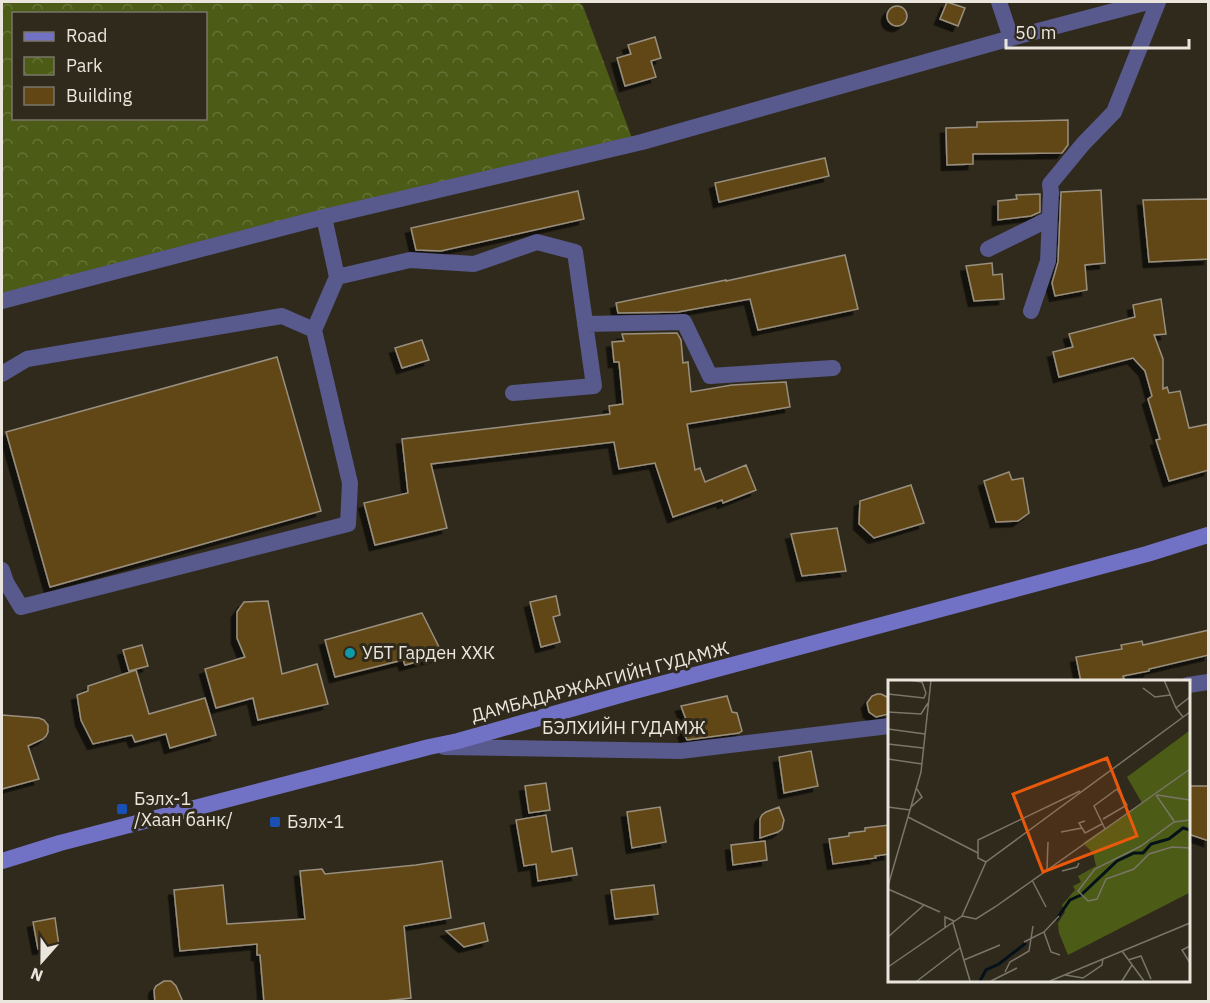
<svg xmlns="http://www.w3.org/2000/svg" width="1210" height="1003" viewBox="0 0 1210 1003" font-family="'IBM Plex Sans',sans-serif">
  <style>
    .park { fill: url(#park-crowns); fill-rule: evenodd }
    .building { fill: #624715; stroke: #998f7f; stroke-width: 1.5; filter: url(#shadow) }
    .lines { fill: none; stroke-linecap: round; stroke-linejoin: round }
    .minor { stroke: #58598d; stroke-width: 16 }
    .secondary { stroke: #7172c5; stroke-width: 16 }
    .culture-dot { fill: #0f9aa8; stroke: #302a1c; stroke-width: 2 }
    .transit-dot { fill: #1a4fb4; stroke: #302a1c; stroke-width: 2 }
    .labels { text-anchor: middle; stroke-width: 6; stroke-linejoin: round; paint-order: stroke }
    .poi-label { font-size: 18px; fill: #eae6dd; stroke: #302a1c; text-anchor: start }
    .street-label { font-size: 18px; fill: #eae6dd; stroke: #302a1c }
    .inset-river { fill: none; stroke: #051119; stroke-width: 3 }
    .inset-road { fill: none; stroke: #7a7569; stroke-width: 1.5 }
    .view { fill: #e8590c; fill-opacity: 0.15; stroke: #e8590c; stroke-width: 3 }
    .inset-edge { fill: none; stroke: #eae6dd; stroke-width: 3 }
  </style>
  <defs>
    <pattern id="park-crowns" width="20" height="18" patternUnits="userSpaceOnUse" patternTransform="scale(1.5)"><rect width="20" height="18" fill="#4c5b15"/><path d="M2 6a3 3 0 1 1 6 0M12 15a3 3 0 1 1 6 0" fill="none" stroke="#667337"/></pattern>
    <filter id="shadow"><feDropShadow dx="-5.5" dy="5.5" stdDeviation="0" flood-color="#0009"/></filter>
  </defs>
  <rect width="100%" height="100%" fill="#302a1c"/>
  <!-- park -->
  <path class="park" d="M2 2H579L583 6 636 149 2 295ZM14 14H206V118H14Z"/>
  <!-- building -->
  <path class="building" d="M947 2 965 8 958 26 940 19Z
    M887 16a10 10 0 1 1 20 0a10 10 0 1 1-20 0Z
    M655 37 661 58 651 61 656 77 625 86 617 58 631 54 628 45Z
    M1068 120V145L1062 153 973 154V164L947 165 946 128 977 127V122Z
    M825 158 829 176 719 202 715 183Z
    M1101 190 1105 263 1085 265 1087 290 1055 296 1052 283 1058 262 1061 192Z
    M578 191 584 219 441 251 416 250 411 228Z
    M1040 194V212L1031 216 998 220V201L1017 199 1016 195Z
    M1209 199V259L1149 262 1143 200Z
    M845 255 858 309 758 330 750 299 678 312 618 313 616 303 726 280V281Z
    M992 263 993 275 1002 274 1004 299 974 301 966 266Z
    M1161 299 1166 334 1154 335 1163 359V389L1167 387 1169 393 1180 391 1189 428 1209 424V470L1169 481 1156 440 1160 439 1148 399 1152 396 1145 371 1133 358 1059 377 1053 352 1073 347 1069 334 1135 317 1133 305Z
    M677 333 681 340 683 363 688 362 691 392 732 385 786 382 790 407 687 424 695 470 700 468 705 482 746 465 756 490 723 503 722 500 673 517 655 463 619 469 614 442 431 464 447 528 375 545 364 503 408 493 402 439 610 414 609 406 623 404 619 362H614L612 342 624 341 622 334Z
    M422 340 429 360 402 368 395 348Z
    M277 357 321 511 50 587 6 432Z
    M1009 472 1012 480 1023 478 1029 513 1018 521 996 522 984 481Z
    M911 485 924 523 874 538 859 524 860 501Z
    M837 528 846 571 802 576 791 534Z
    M556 596 560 615 553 617 560 642 541 647 530 602Z
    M268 601 282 674 317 664 328 704 258 720 253 698 216 708 205 669 245 657 237 638V612L244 602Z
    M422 613 443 655 405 665 403 660 335 677 325 640Z
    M1209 630V655L1149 669V671L1123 676 1124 679 1104 682H1081L1076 657 1122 649 1121 645 1142 641 1143 645Z
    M142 645 148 666 129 671 123 650Z
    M136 670 149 714 205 698 216 735 170 748 166 734 135 742 132 735 93 744 81 720 77 695 88 691V686Z
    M877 694H881L889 698V714L876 717 869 712 867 703 872 696Z
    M727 696 732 712 737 713 742 731 739 733 687 740 681 727 687 722 681 706Z
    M2 715 39 718 44 720 48 725V732L46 736 43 739 28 746 39 779 2 789Z
    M811 751 818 786 784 793 779 757Z
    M546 783 550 810 529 813 525 786Z
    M1188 786H1209V841L1188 834Z
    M660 807 666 842 632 848 627 812Z
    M779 807 784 820 782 829 778 832 760 838V819L762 815 766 812Z
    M546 815 552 852 572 848 577 875 538 881 536 864 524 866 516 820Z
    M889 825V854L875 856 876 858 833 864 829 839 849 836V833L865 831V828Z
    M765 841 767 860 733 865 731 845Z
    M442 861 451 918 404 926 411 998 375 1002H264L260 955H257V944L180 951 174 890 223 885 227 924 305 919 300 871 322 869 325 874 416 865Z
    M654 885 658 914 615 919 611 890Z
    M55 918 59 946 38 949 33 922Z
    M484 923 488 941 464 947 446 931Z
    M164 981H171L176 986 183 1002H155L154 990 156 986Z"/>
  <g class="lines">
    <!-- minor -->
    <path class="minor" d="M999 2 1011 38
      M988 249 1049 219
      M337 277 410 260 474 264 537 242 575 252 594 386 513 393
      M2 301 324 217 642 142 1011 38 1148 2
      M1031 311 1048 261 1051 193 1050 184 1083 144 1114 112 1158 2
      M585 324 684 322 710 376 833 368
      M2 374 27 359 282 316 314 330
      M2 570 6 582 21 607 348 524 350 483 314 330 337 277 324 217
      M1188 685 1208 682
      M444 747 680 751 889 726"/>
    <!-- secondary -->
    <path class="secondary" d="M2 861 60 843 429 747 458 741 631 692 1147 554 1208 535"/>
  </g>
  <!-- markers -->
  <circle class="culture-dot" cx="350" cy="653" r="6"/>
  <g class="transit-dot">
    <rect x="116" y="803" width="12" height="12" rx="3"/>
    <rect x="269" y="816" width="12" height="12" rx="3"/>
  </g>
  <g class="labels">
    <!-- poi labels -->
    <g class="poi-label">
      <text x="362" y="659">УБТ Гарден ХХК</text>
      <text x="134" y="805">Бэлх-1<tspan x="134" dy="21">/Хаан банк/</tspan></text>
      <text x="287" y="828">Бэлх-1</text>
    </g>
    <!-- street labels -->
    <g class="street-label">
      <text transform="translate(600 682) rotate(-15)" y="6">ДАМБАДАРЖААГИЙН ГУДАМЖ</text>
      <text x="624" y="734">БЭЛХИЙН ГУДАМЖ</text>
    </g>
  </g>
  <!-- overview -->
  <g transform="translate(888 680)">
    <rect width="302" height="302" fill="#302a1c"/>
    <path d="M301 51V213L180 275 171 253 170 243 177 232 174 225 187 210 185 206 193 202 190 196 208 186 205 173 195 163 254 123 239 97Z" fill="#4c5b15"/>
    <path class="inset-river" d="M168 240 182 220 193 215 229 181 246 173H255L263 164 281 159 295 148 302 150M92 301 98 290 111 284 138 263"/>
    <path class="inset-road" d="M21 0 34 2 38 13M276 0 288 28M255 8 267 17 282 15M0 14 36 18 38 13M0 32 33 34 40 23M295 37 288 28 302 17M0 49 37 54M0 64 35 68M0 79 34 84M268 115 286 141M269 115 302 120M0 127 22 130M23 127 34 117 29 109M20 137 90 173M215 139 239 125 229 109 206 126 217 149M302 140 286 142 253 166 207 189 190 211 200 221 209 219 218 199 246 189 261 174 284 167 302 168M197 141 191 143 197 153 214 144M173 152 194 148M98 182 90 178V160L192 111M159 189 160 162M174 191 189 187 191 183M144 200 158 227M0 206 33 92 43 0M0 209 52 232M74 236 88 239 107 227 302 89M65 243 82 301M57 248V237L66 241M156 252 163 272 172 275M0 257 36 225M136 262 156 252 171 236M302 266 294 270 302 283M234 271 256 301M76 280 112 265M240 280 253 276 263 299M0 287 74 236 98 182 302 32M117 292 122 282 141 271 145 246M177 295 195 298 214 285 215 278M29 301 72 268M103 301 129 288M162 301 302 243M234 301 244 285"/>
    <path class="view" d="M219 78 249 156 155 192 125 114Z"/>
    <rect width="302" height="302" class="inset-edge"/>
  </g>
  <!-- border -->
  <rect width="1210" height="1003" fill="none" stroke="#eae6dd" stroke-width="6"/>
  <!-- legend -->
  <rect x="12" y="12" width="195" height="108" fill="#302a1c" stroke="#7a7569" stroke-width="1.5"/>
  <rect x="24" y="32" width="30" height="9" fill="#7172c5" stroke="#7a7569" stroke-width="1.5"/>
  <text x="66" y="42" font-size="18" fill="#eae6dd">Road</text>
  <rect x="24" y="57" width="30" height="18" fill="url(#park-crowns)" stroke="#7a7569" stroke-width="1.5"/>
  <text x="66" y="72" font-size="18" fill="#eae6dd">Park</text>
  <rect x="24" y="87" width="30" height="18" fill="#624715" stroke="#7a7569" stroke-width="1.5"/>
  <text x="66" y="102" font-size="18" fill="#eae6dd">Building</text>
  <!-- north arrow -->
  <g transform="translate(42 961) rotate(201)" stroke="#302a1c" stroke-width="4.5" paint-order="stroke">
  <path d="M0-4.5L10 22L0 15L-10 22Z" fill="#eae6dd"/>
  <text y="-9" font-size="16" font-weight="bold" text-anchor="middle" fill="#eae6dd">N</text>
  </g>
  <!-- scale -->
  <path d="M1006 39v9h183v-9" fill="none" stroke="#eae6dd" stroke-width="3"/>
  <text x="1015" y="39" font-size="18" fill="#eae6dd" stroke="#302a1c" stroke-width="4.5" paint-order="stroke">50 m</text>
</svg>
